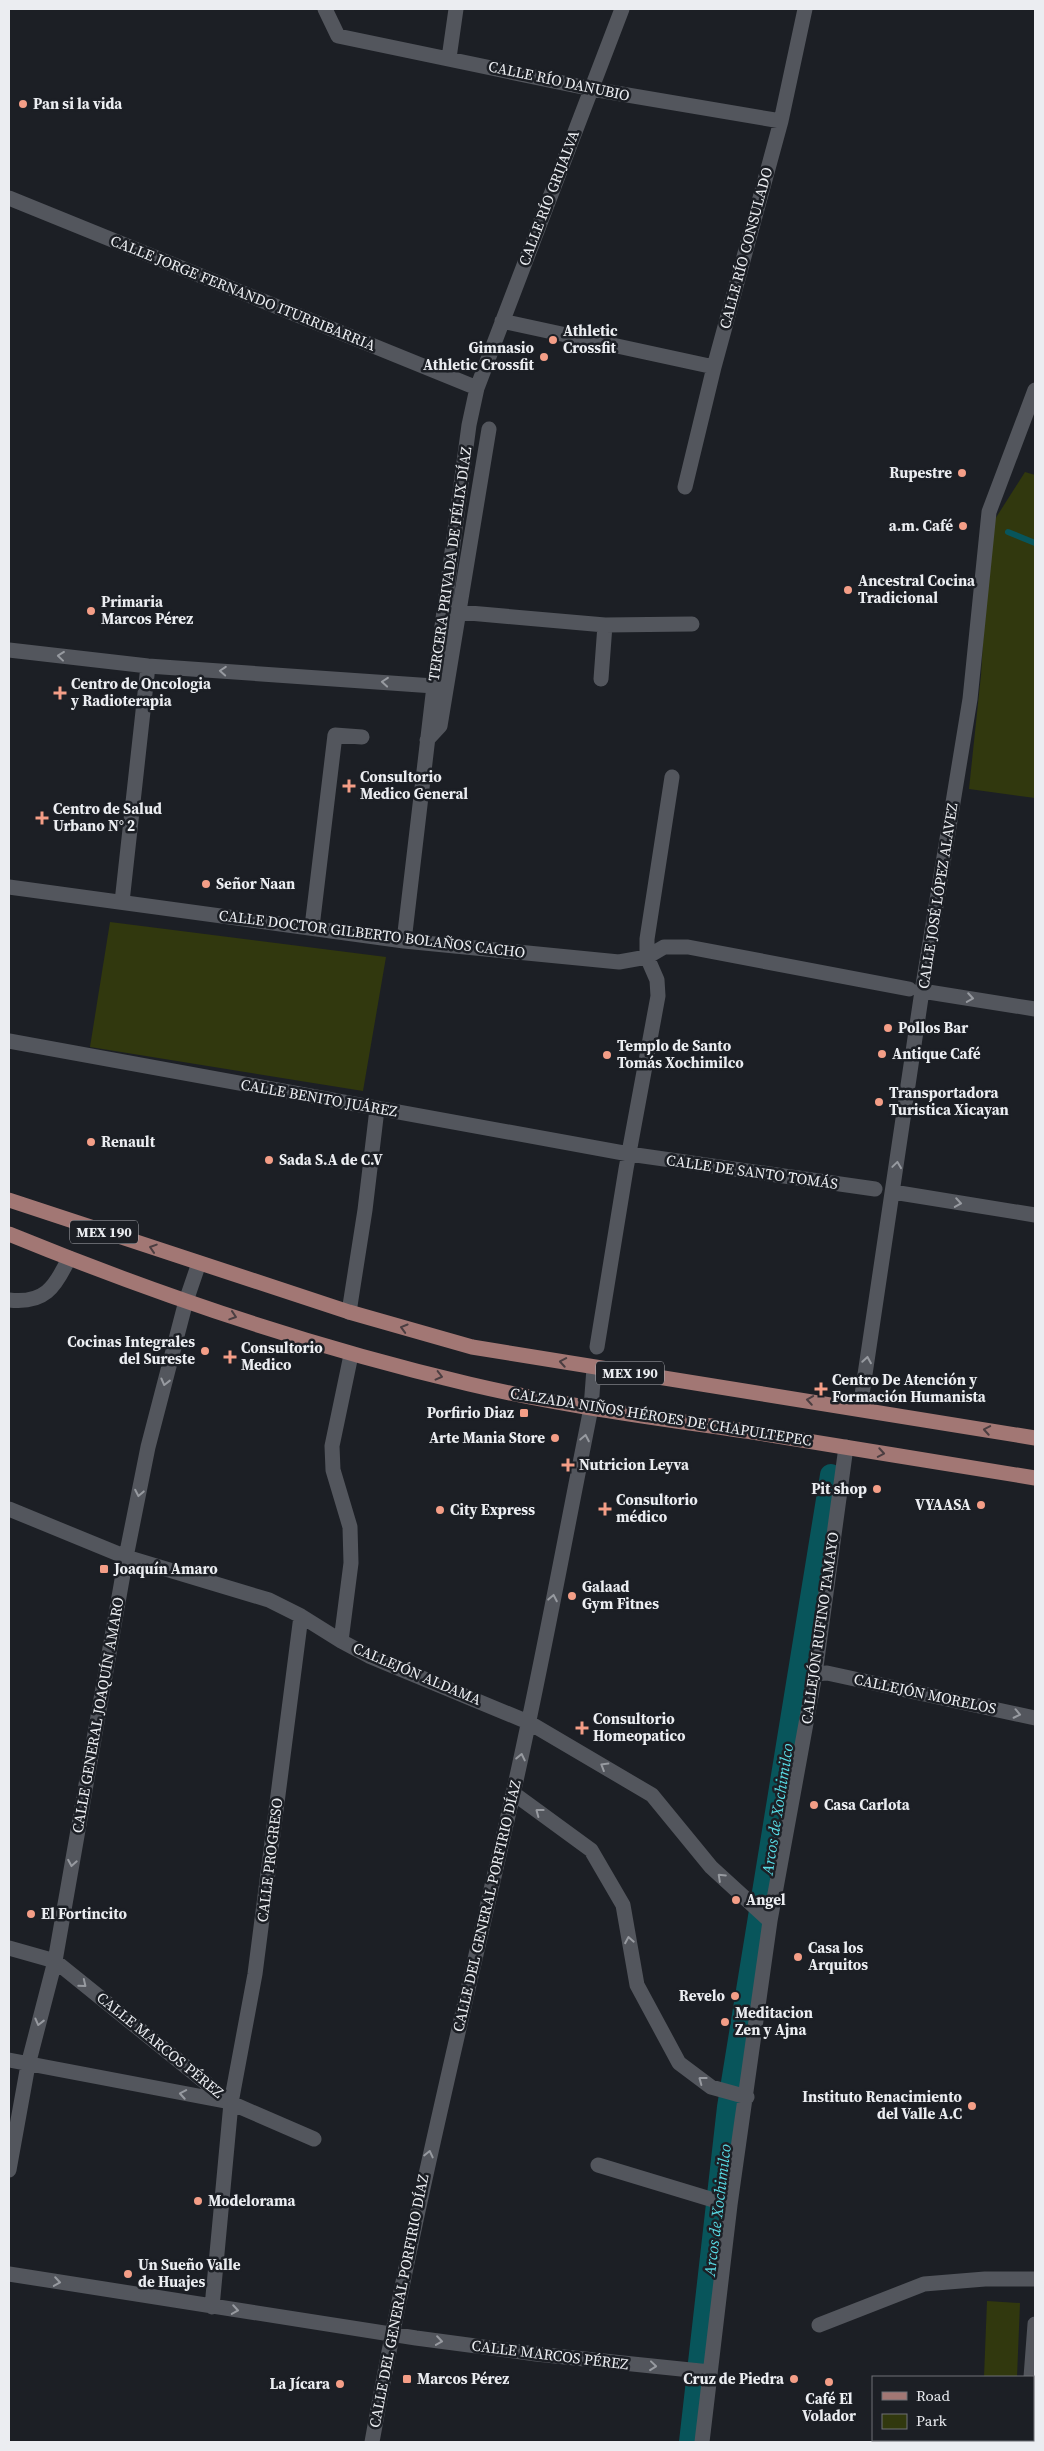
<svg xmlns="http://www.w3.org/2000/svg" width="1044" height="2451" viewBox="0 0 1044 2451" font-family="'Source Serif 4',serif">
  <style>
    .green { fill: #31380e }
    .lines { fill: none; stroke-linecap: round; stroke-linejoin: round }
    .stream { stroke: #08555b; stroke-width: 6 }
    .canal { stroke: #08555b; stroke-width: 22 }
    .minor { stroke: #53565d; stroke-width: 15 }
    .major { stroke: #a27774; stroke-width: 15 }
    .oneway { stroke: #979aa0 }
    .oneway2 { stroke: #4b3e41 }
    .poi-dot { fill: #f49e87; stroke: #1c1f25; stroke-width: 2 }
    .labels { text-anchor: middle; stroke-width: 5; stroke-linejoin: round; paint-order: stroke }
    .shield { fill: #1c1f25; stroke: #adafb4; stroke-width: 1 }
    .shield-label { font-size: 14px; font-weight: bold; fill: #ebedf1 }
    .street-label { font-size: 15px; fill: #ebedf1; stroke: #1c1f25 }
    .poi-label { font-size: 15px; font-weight: bold; fill: #ebedf1; stroke: #1c1f25; text-anchor: start }
    .water-label { font-size: 16px; font-style: italic; fill: #59dce6; stroke: #1c1f25 }
  </style>
  <rect width="100%" height="100%" fill="#1c1f25"/>
  <!-- green -->
  <path class="green" d="M1025 472 1035 475V798L969 789 981 675 990 527Z
    M110 922 386 957 363 1091 90 1047Z
    M987 2301 1020 2303 1017 2377H984Z"/>
  <g class="lines">
    <!-- stream -->
    <path class="stream" d="M1008 532 1035 543"/>
    <!-- canal -->
    <path class="canal" d="M690 2442 728 2107 831 1475"/>
    <!-- minor -->
    <path class="minor" d="M325 9 338 36 592 89 781 121
      M449 58 456 9
      M9 198 477 388
      M502 321 714 367
      M685 487 714 367 781 121 805 9
      M458 612 605 625 601 679
      M605 625 692 624
      M9 650 148 666 434 686
      M427 740 440 726 489 429
      M9 887 404 941 619 962 647 957 664 947H688L909 989
      M122 902 148 666
      M312 927 335 735 362 737
      M404 941 434 686 469 425 477 388 622 9
      M922 991 1035 1009
      M9 1041 629 1154 875 1189
      M893 1192 1035 1215
      M9 1300C44 1304 55 1288 69 1258
      M349 1312 365 1210 377 1109
      M597 1347 626 1169 658 996 657 980 647 957V939L672 777
      M860 1408 922 991 970 699 989 512 1035 390
      M9 1509 126 1557 269 1600 301 1616 341 1641 369 1656 528 1722 652 1795 711 1867 770 1921
      M341 1641 351 1563 350 1527 333 1470 332 1446 351 1355
      M815 1674 827 1673 1035 1718
      M513 1793 591 1850 623 1905 637 1985 679 2063 711 2087 747 2097
      M9 1948 55 1961 231 2103 314 2139
      M9 2060 230 2102
      M598 2165 730 2205
      M9 2170 28 2065 55 1961 126 1557 148 1447 186 1301 199 1263
      M9 2274 416 2338 536 2354 710 2372
      M212 2307 231 2103 255 1974 301 1616
      M819 2325 924 2284 985 2279H1035
      M1031 2377 1035 2324
      M1033 2404H1035
      M372 2442C411 2224 464 2010 513 1794 542 1666 565 1537 591 1408L594 1368
      M702 2442 730 2205 770 1921 815 1674 846 1447
      M1024 2442V2440"/>
    <!-- major -->
    <path class="major" d="M9 1200 349 1312 472 1347 1035 1438
      M9 1234C158 1295 312 1347 469 1384 562 1406 657 1418 752 1432 846 1447 941 1463 1035 1478"/>
  </g>
  <!-- one-way arrows -->
  <defs><path id="oneway-chevron" d="M-2-3.5L2.5 0L-2 3.5" fill="none" stroke-width="1.6" stroke-linecap="round" stroke-linejoin="round" transform="scale(1.25)"/></defs>
  <g class="oneway">
    <use href="#oneway-chevron" transform="translate(61 656) rotate(-174)"/>
    <use href="#oneway-chevron" transform="translate(223 671) rotate(-176)"/>
    <use href="#oneway-chevron" transform="translate(385 682) rotate(-175)"/>
    <use href="#oneway-chevron" transform="translate(970 998) rotate(9)"/>
    <use href="#oneway-chevron" transform="translate(897 1165) rotate(-82)"/>
    <use href="#oneway-chevron" transform="translate(958 1203) rotate(9)"/>
    <use href="#oneway-chevron" transform="translate(867 1360) rotate(-81)"/>
    <use href="#oneway-chevron" transform="translate(165 1382) rotate(104)"/>
    <use href="#oneway-chevron" transform="translate(585 1438) rotate(-79)"/>
    <use href="#oneway-chevron" transform="translate(139 1493) rotate(101)"/>
    <use href="#oneway-chevron" transform="translate(553 1598) rotate(-79)"/>
    <use href="#oneway-chevron" transform="translate(1017 1714) rotate(12)"/>
    <use href="#oneway-chevron" transform="translate(521 1757) rotate(-78)"/>
    <use href="#oneway-chevron" transform="translate(604 1766) rotate(-149)"/>
    <use href="#oneway-chevron" transform="translate(539 1812) rotate(-143)"/>
    <use href="#oneway-chevron" transform="translate(72 1863) rotate(100)"/>
    <use href="#oneway-chevron" transform="translate(721 1877) rotate(-137)"/>
    <use href="#oneway-chevron" transform="translate(629 1940) rotate(-100)"/>
    <use href="#oneway-chevron" transform="translate(83 1984) rotate(39)"/>
    <use href="#oneway-chevron" transform="translate(39 2022) rotate(104)"/>
    <use href="#oneway-chevron" transform="translate(702 2080) rotate(-143)"/>
    <use href="#oneway-chevron" transform="translate(183 2094) rotate(-170)"/>
    <use href="#oneway-chevron" transform="translate(429 2154) rotate(-77)"/>
    <use href="#oneway-chevron" transform="translate(57 2282) rotate(9)"/>
    <use href="#oneway-chevron" transform="translate(235 2310) rotate(9)"/>
    <use href="#oneway-chevron" transform="translate(439 2341) rotate(8)"/>
    <use href="#oneway-chevron" transform="translate(653 2366) rotate(6)"/>
  </g>
  <g class="oneway2">
    <use href="#oneway-chevron" transform="translate(153 1248) rotate(-162)"/>
    <use href="#oneway-chevron" transform="translate(233 1316) rotate(18)"/>
    <use href="#oneway-chevron" transform="translate(404 1328) rotate(-164)"/>
    <use href="#oneway-chevron" transform="translate(563 1362) rotate(-170)"/>
    <use href="#oneway-chevron" transform="translate(439 1376) rotate(14)"/>
    <use href="#oneway-chevron" transform="translate(810 1400) rotate(-171)"/>
    <use href="#oneway-chevron" transform="translate(987 1430) rotate(-170)"/>
    <use href="#oneway-chevron" transform="translate(881 1453) rotate(10)"/>
  </g>
  <!-- markers -->
  <g class="poi-dot">
    <circle cx="23" cy="104" r="5"/>
    <circle cx="553" cy="340" r="5"/>
    <circle cx="544" cy="357" r="5"/>
    <circle cx="962" cy="473" r="5"/>
    <circle cx="963" cy="526" r="5"/>
    <circle cx="848" cy="590" r="5"/>
    <circle cx="91" cy="611" r="5"/>
    <path d="M57.5 685.5h5v5h5v5h-5v5h-5v-5h-5v-5h5z"/>
    <path d="M346.5 778.5h5v5h5v5h-5v5h-5v-5h-5v-5h5z"/>
    <path d="M39.5 810.5h5v5h5v5h-5v5h-5v-5h-5v-5h5z"/>
    <circle cx="206" cy="884" r="5"/>
    <circle cx="888" cy="1028" r="5"/>
    <circle cx="882" cy="1054" r="5"/>
    <circle cx="607" cy="1055" r="5"/>
    <circle cx="879" cy="1102" r="5"/>
    <circle cx="91" cy="1142" r="5"/>
    <circle cx="269" cy="1160" r="5"/>
    <circle cx="205" cy="1351" r="5"/>
    <path d="M227.5 1349.5h5v5h5v5h-5v5h-5v-5h-5v-5h5z"/>
    <path d="M818.5 1381.5h5v5h5v5h-5v5h-5v-5h-5v-5h5z"/>
    <rect x="519" y="1408" width="10" height="10" rx="2.5"/>
    <circle cx="555" cy="1438" r="5"/>
    <path d="M565.5 1457.5h5v5h5v5h-5v5h-5v-5h-5v-5h5z"/>
    <circle cx="877" cy="1489" r="5"/>
    <circle cx="981" cy="1505" r="5"/>
    <path d="M602.5 1501.5h5v5h5v5h-5v5h-5v-5h-5v-5h5z"/>
    <circle cx="440" cy="1510" r="5"/>
    <rect x="99" y="1564" width="10" height="10" rx="2.5"/>
    <circle cx="572" cy="1596" r="5"/>
    <path d="M579.5 1720.5h5v5h5v5h-5v5h-5v-5h-5v-5h5z"/>
    <circle cx="814" cy="1805" r="5"/>
    <circle cx="736" cy="1900" r="5"/>
    <circle cx="31" cy="1914" r="5"/>
    <circle cx="798" cy="1957" r="5"/>
    <circle cx="735" cy="1996" r="5"/>
    <circle cx="725" cy="2022" r="5"/>
    <circle cx="972" cy="2106" r="5"/>
    <circle cx="198" cy="2201" r="5"/>
    <circle cx="128" cy="2274" r="5"/>
    <rect x="402" y="2374" width="10" height="10" rx="2.5"/>
    <circle cx="794" cy="2379" r="5"/>
    <circle cx="829" cy="2382" r="5"/>
    <circle cx="340" cy="2384" r="5"/>
  </g>
  <g class="labels">
    <!-- shield labels -->
    <g class="shield">
      <rect x="70" y="1220.5" width="68" height="23" rx="4"/>
      <rect x="596" y="1361.5" width="68" height="23" rx="4"/>
    </g>
    <g class="shield-label">
      <text x="104" y="1237">MEX 190</text>
      <text x="630" y="1378">MEX 190</text>
    </g>
    <!-- street labels -->
    <g class="street-label">
      <text transform="translate(559 81) rotate(12)" y="5">CALLE RÍO DANUBIO</text>
      <text transform="translate(549 198) rotate(-69)" y="5">CALLE RÍO GRIJALVA</text>
      <text transform="translate(746 248) rotate(-75)" y="5">CALLE RÍO CONSULADO</text>
      <text transform="translate(243 293) rotate(22)" y="5">CALLE JORGE FERNANDO ITURRIBARRIA</text>
      <text transform="translate(450 564) rotate(-82)" y="5">TERCERA PRIVADA DE FÉLIX DÍAZ</text>
      <text transform="translate(938 896) rotate(-81)" y="5">CALLE JOSÉ LÓPEZ ALAVEZ</text>
      <text transform="translate(372 934) rotate(7)" y="5">CALLE DOCTOR GILBERTO BOLAÑOS CACHO</text>
      <text transform="translate(319 1098) rotate(10)" y="5">CALLE BENITO JUÁREZ</text>
      <text transform="translate(752 1172) rotate(8)" y="5">CALLE DE SANTO TOMÁS</text>
      <text transform="translate(661 1417) rotate(9)" y="5">CALZADA NIÑOS HÉROES DE CHAPULTEPEC</text>
      <text transform="translate(820 1628) rotate(-82)" y="5">CALLEJÓN RUFINO TAMAYO</text>
      <text transform="translate(417 1674) rotate(23)" y="5">CALLEJÓN ALDAMA</text>
      <text transform="translate(925 1694) rotate(12)" y="5">CALLEJÓN MORELOS</text>
      <text transform="translate(98 1715) rotate(-80)" y="5">CALLE GENERAL JOAQUÍN AMARO</text>
      <text transform="translate(270 1860) rotate(-83)" y="5">CALLE PROGRESO</text>
      <text transform="translate(487 1906) rotate(-77)" y="5">CALLE DEL GENERAL PORFIRIO DÍAZ</text>
      <text transform="translate(160 2045) rotate(39)" y="5">CALLE MARCOS PÉREZ</text>
      <text transform="translate(399 2301) rotate(-79)" y="5">CALLE DEL GENERAL PORFIRIO DÍAZ</text>
      <text transform="translate(550 2355) rotate(7)" y="5">CALLE MARCOS PÉREZ</text>
    </g>
    <!-- poi labels -->
    <g class="poi-label">
      <text x="33" y="109">Pan si la vida</text>
      <text x="563" y="336">Athletic<tspan x="563" dy="17">Crossfit</tspan></text>
      <text x="534" y="353" text-anchor="end">Gimnasio<tspan x="534" dy="17">Athletic Crossfit</tspan></text>
      <text x="952" y="478" text-anchor="end">Rupestre</text>
      <text x="953" y="531" text-anchor="end">a.m. Café</text>
      <text x="858" y="586">Ancestral Cocina<tspan x="858" dy="17">Tradicional</tspan></text>
      <text x="101" y="607">Primaria<tspan x="101" dy="17">Marcos Pérez</tspan></text>
      <text x="71" y="689">Centro de Oncologia<tspan x="71" dy="17">y Radioterapia</tspan></text>
      <text x="360" y="782">Consultorio<tspan x="360" dy="17">Medico General</tspan></text>
      <text x="53" y="814">Centro de Salud<tspan x="53" dy="17">Urbano N° 2</tspan></text>
      <text x="216" y="889">Señor Naan</text>
      <text x="898" y="1033">Pollos Bar</text>
      <text x="617" y="1051">Templo de Santo<tspan x="617" dy="17">Tomás Xochimilco</tspan></text>
      <text x="892" y="1059">Antique Café</text>
      <text x="889" y="1098">Transportadora<tspan x="889" dy="17">Turistica Xicayan</tspan></text>
      <text x="101" y="1147">Renault</text>
      <text x="279" y="1165">Sada S.A de C.V</text>
      <text x="195" y="1347" text-anchor="end">Cocinas Integrales<tspan x="195" dy="17">del Sureste</tspan></text>
      <text x="241" y="1353">Consultorio<tspan x="241" dy="17">Medico</tspan></text>
      <text x="832" y="1385">Centro De Atención y<tspan x="832" dy="17">Formación Humanista</tspan></text>
      <text x="514" y="1418" text-anchor="end">Porfirio Diaz</text>
      <text x="545" y="1443" text-anchor="end">Arte Mania Store</text>
      <text x="579" y="1470">Nutricion Leyva</text>
      <text x="867" y="1494" text-anchor="end">Pit shop</text>
      <text x="616" y="1505">Consultorio<tspan x="616" dy="17">médico</tspan></text>
      <text x="971" y="1510" text-anchor="end">VYAASA</text>
      <text x="450" y="1515">City Express</text>
      <text x="114" y="1574">Joaquín Amaro</text>
      <text x="582" y="1592">Galaad<tspan x="582" dy="17">Gym Fitnes</tspan></text>
      <text x="593" y="1724">Consultorio<tspan x="593" dy="17">Homeopatico</tspan></text>
      <text x="824" y="1810">Casa Carlota</text>
      <text x="746" y="1905">Angel</text>
      <text x="41" y="1919">El Fortincito</text>
      <text x="808" y="1953">Casa los<tspan x="808" dy="17">Arquitos</tspan></text>
      <text x="725" y="2001" text-anchor="end">Revelo</text>
      <text x="735" y="2018">Meditacion<tspan x="735" dy="17">Zen y Ajna</tspan></text>
      <text x="962" y="2102" text-anchor="end">Instituto Renacimiento<tspan x="962" dy="17">del Valle A.C</tspan></text>
      <text x="208" y="2206">Modelorama</text>
      <text x="138" y="2270">Un Sueño Valle<tspan x="138" dy="17">de Huajes</tspan></text>
      <text x="417" y="2384">Marcos Pérez</text>
      <text x="784" y="2384" text-anchor="end">Cruz de Piedra</text>
      <text x="330" y="2389" text-anchor="end">La Jícara</text>
      <text x="829" y="2404" text-anchor="middle">Café El<tspan x="829" dy="17">Volador</tspan></text>
    </g>
    <!-- water labels -->
    <g class="water-label">
      <text transform="translate(777 1809) rotate(-81)" y="6">Arcos de Xochimilco</text>
      <text transform="translate(717 2210) rotate(-83)" y="6">Arcos de Xochimilco</text>
    </g>
  </g>
  <!-- border -->
  <rect width="1044" height="2451" fill="none" stroke="#ebedf1" stroke-width="20"/>
  <!-- legend -->
  <rect x="872" y="2376" width="162" height="65" fill="#1c1f25" stroke="#6f7177"/>
  <rect x="882" y="2392" width="25" height="8" fill="#a27774" stroke="#6f7177"/>
  <text x="916" y="2401" font-size="15" fill="#ebedf1">Road</text>
  <rect x="882" y="2414" width="25" height="15" fill="#31380e" stroke="#6f7177"/>
  <text x="916" y="2426" font-size="15" fill="#ebedf1">Park</text>
</svg>
